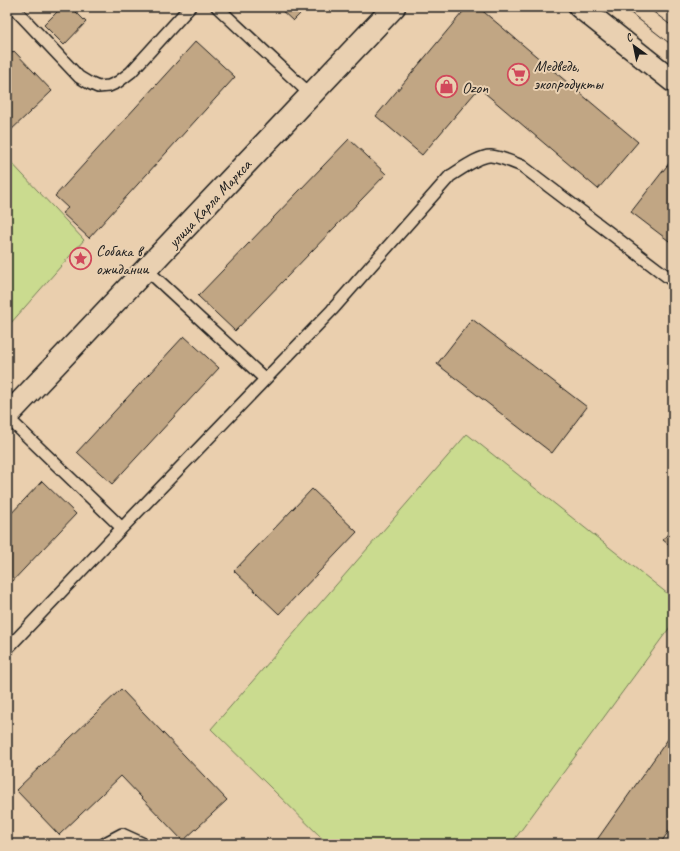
<svg xmlns="http://www.w3.org/2000/svg" width="680" height="851" viewBox="0 0 680 851" font-family="Caveat,sans-serif">
  <style>
    .green { fill: #cadb8f; stroke: #737c56 }
    .building { fill: #c1a684; stroke: #1c1c1c }
    .lines { fill: none; stroke-linecap: round; stroke-linejoin: round }
    .service-casing { stroke: #1c1c1c; stroke-width: 14 }
    .tertiary-casing { stroke: #1c1c1c; stroke-width: 25 }
    .secondary-casing { stroke: #1c1c1c; stroke-width: 25 }
    .service { stroke: #e9d0b1; stroke-width: 11 }
    .tertiary { stroke: #e9d0b1; stroke-width: 22 }
    .secondary { stroke: #e9d0b1; stroke-width: 22 }
    .tram { stroke: #1c1c1c; stroke-width: 1 }
    .labels { text-anchor: middle; stroke-width: 4; stroke-linejoin: round; paint-order: stroke }
    .poi-label { font-size: 16px; fill: #1c1c1c; stroke: #e9d0b1; text-anchor: start }
    .street-label { font-size: 16px; fill: #1c1c1c; stroke: #e9d0b1 }
  </style>
  <rect width="100%" height="100%" fill="#eacfae"/>
  <filter id="ink" filterUnits="userSpaceOnUse"><feTurbulence type="fractalNoise" baseFrequency=".025" numOctaves="2"/><feDisplacementMap in="SourceGraphic" scale="8" xChannelSelector="R" yChannelSelector="G"/><feConvolveMatrix kernelMatrix="1 2 1 2 8 2 1 2 1" color-interpolation-filters="sRGB"/></filter>
  <g filter="url(#ink)">
    <!-- green -->
    <path class="green" d="M8 159 84 240 10 324 7 321V161Z
      M467 434 673 598V623L511 844H328L211 729Z"/>
    <!-- building -->
    <path class="building" d="M62 7H71L86 22 64 45 44 25Z
      M278 7H307L293 21Z
      M467 7H478L638 142 598 189 479 88 422 155 376 116Z
      M196 41 235 77 89 238 62 213 68 208 55 196Z
      M14 51 52 91 7 134V58Z
      M349 139 386 174 235 331 198 296Z
      M670 162 673 165V244L631 212Z
      M472 319 587 407 552 453 437 364Z
      M184 336 219 368 112 484 77 452Z
      M42 481 76 514 7 587V518Z
      M312 489 357 532 279 614 234 571Z
      M673 527V548L663 540Z
      M121 689 227 800 183 841 121 776 59 835 16 790Z
      M673 732V825L660 844H594Z"/>
    <g class="lines">
      <defs>
        <path id="service" d="M13 7 79 77 89 83 98 87 109 86 118 82 131 72 141 61 190 7
          M217 7 311 95
          M146 269 265 379
          M7 417 122 528
          M7 649 122 528 332 310 450 176C460 170 480 155 491 156 501 157 512 162 522 166L673 281
          M104 844 107 842 122 834 144 844"/>
        <path id="tertiary" d="M7 416 394 7"/>
        <path id="secondary" d="M580 7 673 81"/>
      </defs>
      <!-- service casing -->
      <use href="#service" class="service-casing"/>
      <!-- tertiary casing -->
      <use href="#tertiary" class="tertiary-casing"/>
      <!-- secondary casing -->
      <use href="#secondary" class="secondary-casing"/>
      <!-- service -->
      <use href="#service" class="service"/>
      <!-- tertiary -->
      <use href="#tertiary" class="tertiary"/>
      <!-- secondary -->
      <use href="#secondary" class="secondary"/>
      <!-- tram -->
      <path class="tram" d="M623 7 673 46
        M647 7 673 27"/>
    </g>
  </g>
  <!-- icons -->
  <defs>
    <symbol id="supermarket-ring" viewBox="-11 -11 22 22"><circle r="9.5" fill="#e9d0b1" stroke="#d1495b" stroke-width="1.5"/><path d="M-6-5.5h2.5l.6 2H6L4.5 2H-2.5L-4.4-4H-6ZM-1.5 3.2a1.3 1.3 0 1 0 .1 0ZM3 3.2a1.3 1.3 0 1 0 .1 0Z" fill="#d1495b"/></symbol>
    <symbol id="shop-ring" viewBox="-11 -11 22 22"><circle r="9.5" fill="#e9d0b1" stroke="#d1495b" stroke-width="1.5"/><path d="M-5-2.5h2.3a2.7 3.5 0 0 1 5.4 0H5L5.5 6h-11ZM-1.5-2.5h3a1.5 2.3 0 0 0-3 0Z" fill="#d1495b"/></symbol>
    <symbol id="sight-ring" viewBox="-11 -11 22 22"><circle r="9.5" fill="#e9d0b1" stroke="#d1495b" stroke-width="1.5"/><path d="M0-6L1.8-2.2L6-1.7L2.9 1.2L3.7 5.4L0 3.3L-3.7 5.4L-2.9 1.2L-6-1.7L-1.8-2.2Z" fill="#d1495b"/></symbol>
  </defs>
  <g fill-rule="evenodd">
    <use href="#supermarket-ring" x="506" y="62" width="25" height="25"/>
    <use href="#shop-ring" x="434" y="74" width="25" height="25"/>
    <use href="#sight-ring" x="68" y="246" width="25" height="25"/>
  </g>
  <g class="labels">
    <!-- poi labels -->
    <g class="poi-label">
      <text x="534" y="71">Медведь,<tspan x="534" dy="18">экопродукты</tspan></text>
      <text x="462" y="93">Ozon</text>
      <text x="96" y="256">Собака в<tspan x="96" dy="18">ожидании</tspan></text>
    </g>
    <!-- street labels -->
    <g class="street-label">
      <text transform="translate(209 203) rotate(-47)" y="6">улица Карла Маркса</text>
    </g>
  </g>
  <!-- margin -->
  <rect width="680" height="851" fill="none" stroke="#e9d0b1" stroke-width="24"/>
  <rect x="12" y="12" width="656" height="827" fill="none" stroke="#1c1c1c" stroke-width="1.5" filter="url(#ink)"/>
  <!-- north arrow -->
  <g transform="translate(634 46) rotate(327)" stroke="#e9d0b1" stroke-width="3" paint-order="stroke">
  <path d="M0-3L7 15L0 10L-7 15Z" fill="#1c1c1c"/>
  <text y="-6" font-size="11" font-weight="bold" text-anchor="middle" fill="#1c1c1c">С</text>
  </g>
</svg>
